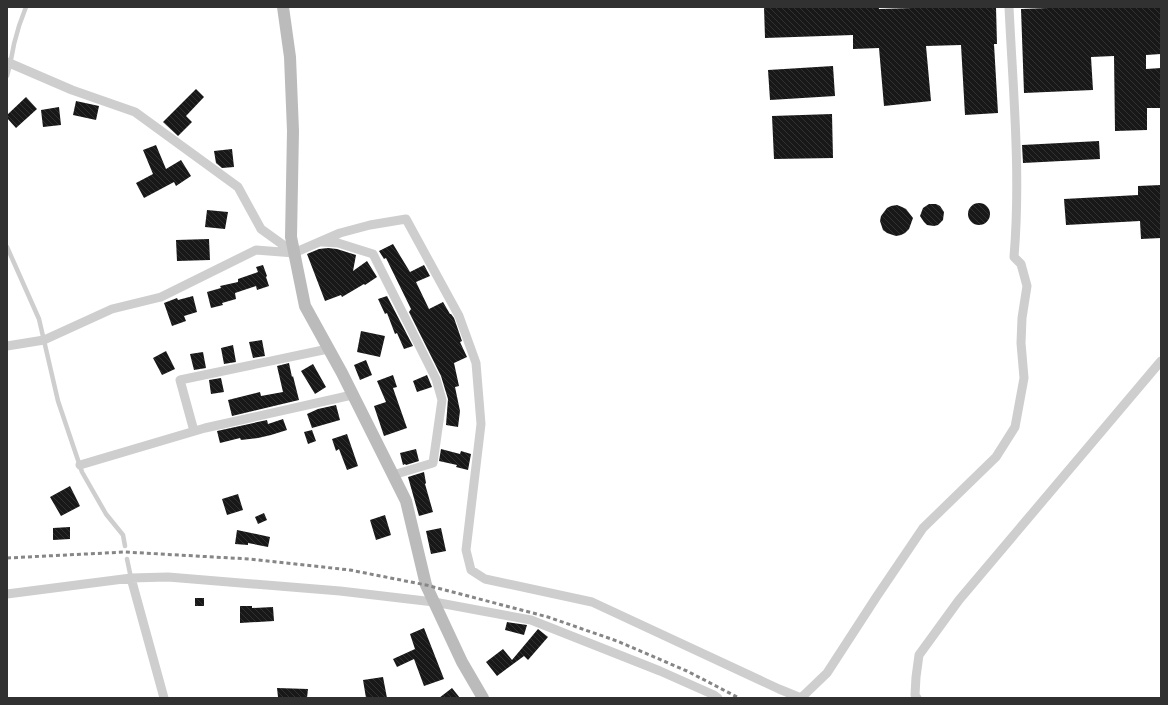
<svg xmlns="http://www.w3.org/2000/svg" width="1168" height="705" viewBox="0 0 1168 705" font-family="'Source Sans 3',sans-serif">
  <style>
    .building { fill: url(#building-back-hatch) }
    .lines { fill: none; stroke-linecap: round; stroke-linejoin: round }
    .lane { stroke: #cecece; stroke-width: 4.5 }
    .street { stroke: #cecece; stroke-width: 9 }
    .secondary { stroke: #bbb; stroke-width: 12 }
    .rail { stroke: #868686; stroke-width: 3; stroke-dasharray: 4 3; stroke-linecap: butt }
  </style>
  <defs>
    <pattern id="building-back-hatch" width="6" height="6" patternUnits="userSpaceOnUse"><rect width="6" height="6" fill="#181818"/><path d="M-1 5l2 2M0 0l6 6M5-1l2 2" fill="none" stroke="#313131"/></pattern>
  </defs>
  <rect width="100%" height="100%" fill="#fff"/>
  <!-- building -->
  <path class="building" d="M764 7H879V9L945 7H996L997 44H994L998 113 965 115 961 45 926 46 931 101 884 106 879 48 853 49V35L765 38Z
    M1074 7H1161V54L1146 55V69L1161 68V108H1147V130L1115 131 1114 56 1091 57 1093 90 1024 93 1021 9Z
    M833 66 835 96 770 100 768 70Z
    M196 89 204 97 186 116 192 122 178 136 163 122Z
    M26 97 37 109 16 128 7 118V115Z
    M76 101 99 106 96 120 73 115Z
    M59 107 61 125 43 127 41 110Z
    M832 114 833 158 774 159 772 116Z
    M1099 141 1100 159 1023 163 1022 145Z
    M156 145 166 169 181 160 191 176 176 186 174 182 144 198 136 183 153 174 143 150Z
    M232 149 234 167 222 168 216 163 214 151Z
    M1161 185V238L1141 239 1140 221 1066 225 1064 199 1138 195V186Z
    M968 214a11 11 0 1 1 22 0a11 11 0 1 1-22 0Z
    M929 204H936L940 206 944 212 943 220 938 225 934 226 927 225 924 222 920 216 923 208Z
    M897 205 902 207 906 209 913 218 909 229 905 233 901 235 896 236 887 233 883 230 880 221 881 216 887 208 891 206Z
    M207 210 228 212 225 229 205 227Z
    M209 239 210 260 177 261 176 240Z
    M393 244 410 272 424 265 430 276 416 282 429 309 443 302 450 314H451L454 318 462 341 460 342 467 357 454 363 459 386 455 387 460 411 458 427 446 425 448 399 441 376 409 312 411 309 386 258 384 259 379 251Z
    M328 248 337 249 356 255 353 271 367 261 377 277 365 285 364 284 342 297 341 295 325 301 307 254 319 249Z
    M263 265 267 276 266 277 269 286 257 290 256 286 235 293 236 299 222 303 223 305 211 308 207 292 221 288 220 286 238 282V279L258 272 256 267Z
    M193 296 197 312 184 316 186 321 172 326 164 303 177 298 178 300Z
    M387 296 413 346 404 349 397 333 395 334 387 313 385 314 378 299Z
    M361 331 385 336 380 357 357 352Z
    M262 340 265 356 253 358 249 342Z
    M233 345 236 362 224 364 221 348Z
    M166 351 175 369 162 375 153 358Z
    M203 352 206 368 194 370 190 354Z
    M366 360 372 375 360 380 354 365Z
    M289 363 292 377 293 376 299 400 232 416 228 400 260 392 261 396 283 392 277 366Z
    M313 364 326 387 315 394 301 371Z
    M393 375 397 387 393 388 407 428 384 436 374 406 386 402 377 381Z
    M427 375 432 387 417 392 413 381Z
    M221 378 224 392 211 394 209 380Z
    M336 405 340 420 312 428 307 414 318 409Z
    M283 419 287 430 271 435 258 438 241 440 240 438 220 443 217 431 267 420 268 424Z
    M312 430 316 441 308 444 304 432Z
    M347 434 358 466 347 470 339 449 336 451 332 439Z
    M416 449 419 461 406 465 405 464 403 465 400 453Z
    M441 449 460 454 461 451 471 454 468 470 456 467 457 465 439 461Z
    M424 472 426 483 425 484 433 512 419 516 408 477Z
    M70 486 80 506 61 516 50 497Z
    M238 494 243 510 227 515 222 499Z
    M264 513 267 520 258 524 255 517Z
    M385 515 391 535 376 540 370 520Z
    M70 527V539L53 540V528Z
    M441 528 446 551 431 554 426 531Z
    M237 530 270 537 268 547 248 543V545L235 544Z
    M195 598H204V606H195Z
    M240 606H252V608L273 607 274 621 240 623Z
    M507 622 527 625 524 635 505 630Z
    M424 628 444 679 424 686 414 659 397 667 393 659 415 649 410 634Z
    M538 629 548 637 528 660 524 656 497 676 486 662 503 649 512 660Z
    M383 677 387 698H366L363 680Z
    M277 688 308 689 307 698 278 697Z
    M452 688 460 698H439Z"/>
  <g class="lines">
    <!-- lane -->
    <path class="lane" d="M7 76C10 65 12 55 14 44 17 31 21 19 26 7
      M7 247 39 319 58 401 82 472 106 514 123 535 125 546
      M127 559 131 578"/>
    <!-- street -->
    <path class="street" d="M7 62 72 90 135 112 238 187 261 229 293 252
      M322 242 338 243 373 254 436 379 442 400 433 463 393 475
      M7 346 44 340 112 309 161 297 256 250 294 253 340 233 370 225 406 219 459 316 476 363 481 424 466 550 471 570 485 579 592 602 779 689 801 698 827 673 877 596 923 528 996 457 1015 427 1024 378 1021 343 1022 318 1027 286 1021 264 1014 257C1021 174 1013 90 1009 7
      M194 431 180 380 328 349
      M80 465 205 428 352 395
      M131 578 164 698
      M7 594 131 578 168 577 340 591 434 602 531 620 660 671 714 695 718 698
      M917 698 915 695 916 677 919 655 959 600 1161 361"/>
    <!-- secondary -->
    <path class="secondary" d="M283 7 290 57 293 131 291 237 305 306 342 373 406 501 426 585 462 662 483 698"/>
    <!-- rail -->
    <path class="rail" d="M7 558 125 552 249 559 350 570 426 585 548 617 617 641 687 671 739 698"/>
  </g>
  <!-- border -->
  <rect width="1168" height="705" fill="none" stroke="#313131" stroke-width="16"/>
</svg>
